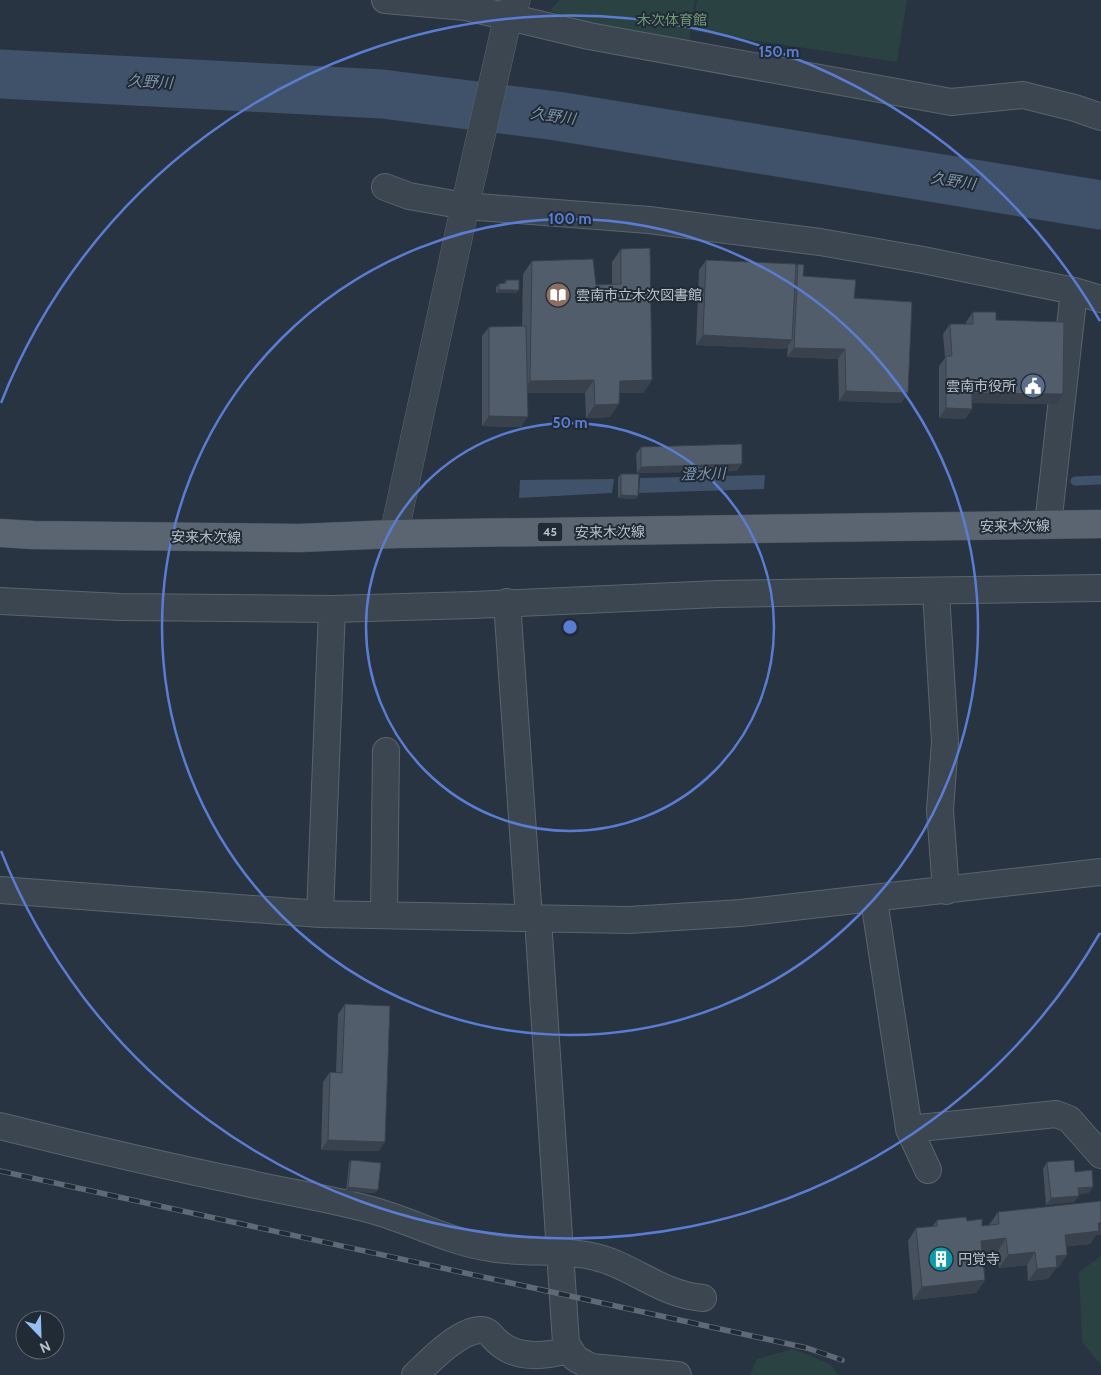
<svg xmlns="http://www.w3.org/2000/svg" width="1101" height="1375" viewBox="0 0 1101 1375" font-family="Cabin,'Noto Sans JP',sans-serif">
  <style>
    .green { fill: #2b4243 }
    .water { fill: #3f5269 }
    .lines { fill: none; stroke-linecap: round; stroke-linejoin: round }
    .stream { stroke: #3f5269; stroke-width: 9 }
    .river { stroke: #3f5269; stroke-width: 49 }
    .minor-casing { stroke: #5a646e; stroke-width: 28 }
    .tertiary-casing { stroke: #5a646e; stroke-width: 29 }
    .primary-casing { stroke: #464f5a; stroke-width: 29 }
    .minor { stroke: #3c4651; stroke-width: 26 }
    .tertiary { stroke: #3c4651; stroke-width: 28 }
    .primary { stroke: #5b6571; stroke-width: 28 }
    .rail-casing { stroke: #5f6a77; stroke-width: 5.5 }
    .rail { stroke: #212b36; stroke-width: 4; stroke-dasharray: 11; stroke-linecap: butt }
    .wall { fill: #47505d }
    .shaded-wall { fill: #39414c }
    .building { fill: #525d6c; stroke: #39414c }
    .ring { fill: none; stroke: #5b7cd3; stroke-width: 2.5 }
    .labels { text-anchor: middle; stroke-width: 4; stroke-linejoin: round; paint-order: stroke }
    .shield { fill: #212b36; stroke: #8b949e; stroke-width: 1 }
    .shield-label { font-size: 12px; font-weight: bold; fill: #b9c1cb }
    .park-label { font-size: 14px; fill: #729a79; stroke: #212b36 }
    .poi-label { font-size: 14px; fill: #b9c1cb; stroke: #212b36; text-anchor: start }
    .street-label { font-size: 14px; fill: #b9c1cb; stroke: #212b36 }
    .water-label { font-size: 15px; font-style: italic; fill: #7c93ab; stroke: #212b36 }
    .centre { fill: #5b7cd3; stroke: #212b36; stroke-width: 2.5 }
    .ring-label { font-size: 15px; text-anchor: middle; font-weight: bold; fill: #5b7cd3; stroke: #212b36; stroke-width: 4; stroke-linejoin: round; paint-order: stroke }
  </style>
  <rect width="100%" height="100%" fill="#283441"/>
  <!-- green -->
  <path class="green" d="M560 0H695L689 43 573 21 550 10Z
    M697 0H907L897 62 692 31Z
    M1101 1256V1365L1082 1342 1079 1272Z
    M793 1349 830 1364 839 1375H750L757 1359Z"/>
  <!-- water -->
  <path class="water" d="M765 475 764 489 639 493 640 478Z
    M614 479 612 493 519 498 520 480Z"/>
  <g class="lines">
    <!-- stream -->
    <path class="stream" d="M1075 481 1101 480"/>
    <!-- river -->
    <path class="river" d="M0 74 382 94 557 116 1101 205"/>
    <defs>
      <path id="minor" d="M385 0 466 7 589 36 951 102 1023 95 1075 108 1101 117
        M385 187 409 196 465 206 649 220 820 242 923 260 1074 291 1101 299
        M1048 525 1074 291
        M936 592 945 742 940 810 946 891
        M0 601 120 607 332 609 473 605 718 594 1101 588
        M507 602 529 918
        M0 890 320 914 629 920 741 913 1101 872
        M874 900 909 1129 928 1170
        M320 914 332 609
        M384 915 386 751
        M538 919 566 1343 575 1358 591 1367 678 1375
        M0 1126C81 1146 161 1165 243 1182 286 1192 332 1199 375 1211 414 1222 449 1242 490 1248 523 1254 557 1249 591 1256 632 1264 658 1294 703 1298
        M909 1129 1056 1114 1069 1119 1101 1155
        M415 1375C430 1361 459 1330 481 1330 490 1330 492 1338 499 1343 518 1360 546 1356 569 1350"/>
      <path id="tertiary" d="M394 534 465 206 505 30 516 0"/>
      <path id="primary" d="M0 533 33 535 300 538 394 534 1101 524"/>
    </defs>
    <!-- minor casing -->
    <use href="#minor" class="minor-casing"/>
    <!-- tertiary casing -->
    <use href="#tertiary" class="tertiary-casing"/>
    <!-- primary casing -->
    <use href="#primary" class="primary-casing"/>
    <!-- minor -->
    <use href="#minor" class="minor"/>
    <!-- tertiary -->
    <use href="#tertiary" class="tertiary"/>
    <!-- primary -->
    <use href="#primary" class="primary"/>
    <defs>
      <path id="rail" d="M0 1171 807 1348 842 1360"/>
    </defs>
    <!-- rail casing -->
    <use href="#rail" class="rail-casing"/>
    <!-- rail -->
    <use href="#rail" class="rail"/>
  </g>
  <!-- wall -->
  <path class="wall" d="M621 249 652 380 643 393H619L610 417 586 418 585 393H528L521 427 482 426V336L489 327 522 326 523 274 532 261 596 285 612 284V262Z
    M706 260 796 267 798 264 803 276 854 298 908 393 901 403 839 401 838 359 787 357 788 346 785 349 696 345 699 270Z
    M506 280 517 293H496V287L499 284H503Z
    M973 312 996 320 1056 404 972 403V409L965 419 939 418V366L945 358 943 334 950 324H966V322Z
    M641 447 737 471 637 473 636 454Z
    M621 474 638 496 636 499 618 498V477Z
    M345 1004 379 1151 321 1150 323 1082 330 1072 336 1073 338 1014Z
    M351 1160 375 1193 346 1191 349 1163Z
    M1047 1162 1089 1193 1078 1194 1074 1202 1046 1205 1043 1169Z
    M1101 1201V1235H1096L1090 1244 1066 1246 1067 1255 1058 1268H1056L1048 1279 1028 1281 1027 1265 999 1268 998 1251 983 1252 985 1280 976 1293 913 1300 908 1241 916 1228 932 1227 937 1220 967 1221 982 1226 989 1225 998 1212Z"/>
  <!-- shaded-wall -->
  <path class="shaded-wall" d="M499 290H519L517 293H496Z
    M703 335 792 340 785 349 696 345Z
    M794 348 845 349 838 359 787 357Z
    M594 380 585 393H522L530 381Z
    M652 380 643 393H611L620 381Z
    M846 391 908 393 901 403 839 401Z
    M972 393 1063 394 1056 404 965 403Z
    M619 404 610 417 586 418 595 405Z
    M946 408 972 409 965 419 939 418Z
    M489 416 528 417 521 427 482 426Z
    M742 464 737 471 637 473 641 467Z
    M621 495 638 496 636 499 618 498Z
    M328 1140 385 1142 379 1151 321 1150Z
    M348 1187 378 1190 375 1193 346 1191Z
    M1093 1187 1089 1193 1073 1195 1078 1188Z
    M1079 1196 1074 1202 1046 1205 1051 1198Z
    M1098 1223H1101V1235H1096L1090 1244 1056 1248 1065 1235Z
    M1006 1238 998 1251 973 1253 981 1241Z
    M1035 1252 1027 1265 999 1268 1008 1255Z
    M1067 1255 1058 1268H1056L1048 1279 1028 1281 1037 1269 1056 1256Z
    M985 1280 976 1293 913 1300 922 1287Z"/>
  <!-- building -->
  <path class="building" d="M650 248 652 380 620 381 619 404 595 405 594 380 530 381 532 261 593 259 596 285 621 284V249Z
    M706 260 796 264 792 340 703 335Z
    M798 264 804 265 803 276 856 280 854 298 912 302 908 393 846 391 845 349 794 348Z
    M506 280H519V290H499V284L506 283Z
    M973 312H996V320L1064 322 1063 394 972 393V409L946 408V356H952L950 324H973Z
    M526 326 528 417 489 416V327Z
    M742 444V464L641 467V447Z
    M621 474H639L638 496 621 495Z
    M345 1004 390 1006 385 1142 328 1140 330 1072 342 1073Z
    M351 1160 381 1163 378 1190 348 1187Z
    M1074 1160 1075 1172 1092 1170 1093 1187 1078 1188 1079 1196 1051 1198 1047 1162Z
    M1101 1201V1223H1098L1099 1231 1065 1235 1067 1255 1056 1256 1057 1267 1037 1269 1035 1252 1008 1255 1006 1238 981 1241 985 1280 922 1287 916 1228 937 1226V1220L966 1217 967 1221 982 1219V1226L999 1224 998 1212Z"/>
  <!-- distance rings -->
  <g class="ring">
    <circle cx="570" cy="627" r="204"/>
    <circle cx="570" cy="627" r="408"/>
    <path d="M1100 933A612 612 0 0 1 1 851M1 403A612 612 0 0 1 1100 321"/>
  </g>
  <!-- icons -->
  <defs>
    <symbol id="library-disc" viewBox="-11 -11 22 22"><circle r="9.5" fill="#8d6e63" stroke="#212b36"/><path d="M-6-4Q-3-5.5-.7-3.5V5Q-3 3-6 4ZM6-4Q3-5.5 .7-3.5V5Q3 3 6 4Z" fill="#fff"/></symbol>
    <symbol id="civic-disc" viewBox="-11 -11 22 22"><circle r="9.5" fill="#5c6f8a" stroke="#212b36"/><path d="M-.6-6.5H3V-4.5H.6V-3L4-1V1h2V6H-6V1h2V-1L-.6-3ZM-1.2 2.5V6h2.4V2.5Z" fill="#fff"/></symbol>
    <symbol id="building-disc" viewBox="-11 -11 22 22"><circle r="9.5" fill="#0f9aa8" stroke="#212b36"/><path d="M-4-6H4V6H1V3H-1V6H-4ZM-2.5-4.3h1.7v1.8h-1.7ZM.8-4.3h1.7v1.8H.8ZM-2.5-1h1.7V.8h-1.7ZM.8-1h1.7V.8H.8Z" fill="#fff"/></symbol>
  </defs>
  <g fill-rule="evenodd">
    <use href="#library-disc" x="544" y="281" width="28" height="28"/>
    <use href="#civic-disc" x="1019" y="372" width="28" height="28"/>
    <use href="#building-disc" x="927" y="1245" width="28" height="28"/>
  </g>
  <g class="labels">
    <!-- shield labels -->
    <rect class="shield" x="537.5" y="522.5" width="25" height="19" rx="4"/>
    <g class="shield-label">
      <text x="550" y="536">45</text>
    </g>
    <!-- park labels -->
    <g class="park-label">
      <text x="672" y="25">木次体育館</text>
    </g>
    <!-- poi labels -->
    <g class="poi-label">
      <text x="576" y="300">雲南市立木次図書館</text>
      <text x="1016" y="391" text-anchor="end">雲南市役所</text>
      <text x="958" y="1264">円覚寺</text>
    </g>
    <!-- street labels -->
    <g class="street-label">
      <text transform="translate(1015 526) rotate(-1)" y="5">安来木次線</text>
      <text transform="translate(610 532) rotate(-1)" y="5">安来木次線</text>
      <text transform="translate(206 537) rotate(1)" y="5">安来木次線</text>
    </g>
    <!-- water labels -->
    <g class="water-label">
      <text transform="translate(150 82) rotate(3)" y="5">久野川</text>
      <text transform="translate(553 116) rotate(8)" y="5">久野川</text>
      <text transform="translate(953 181) rotate(9)" y="5">久野川</text>
      <text transform="translate(703 474) rotate(-1)" y="5">澄水川</text>
    </g>
  </g>
  <circle cx="570" cy="627" r="8" class="centre"/>
  <g class="ring-label">
    <text x="779" y="57">150 m</text>
    <text x="570" y="224">100 m</text>
    <text x="570" y="428">50 m</text>
  </g>
  <!-- north arrow -->
  <g transform="translate(40 1335) rotate(157)"><circle r="24" fill="#212b36" stroke="#5e6772"/>
  <path d="M0-4L9 19L0 12L-9 19Z" fill="#97bef2"/>
  <text y="-8" font-size="14" font-weight="bold" text-anchor="middle" fill="#b9c1cb">N</text>
  </g>
</svg>
